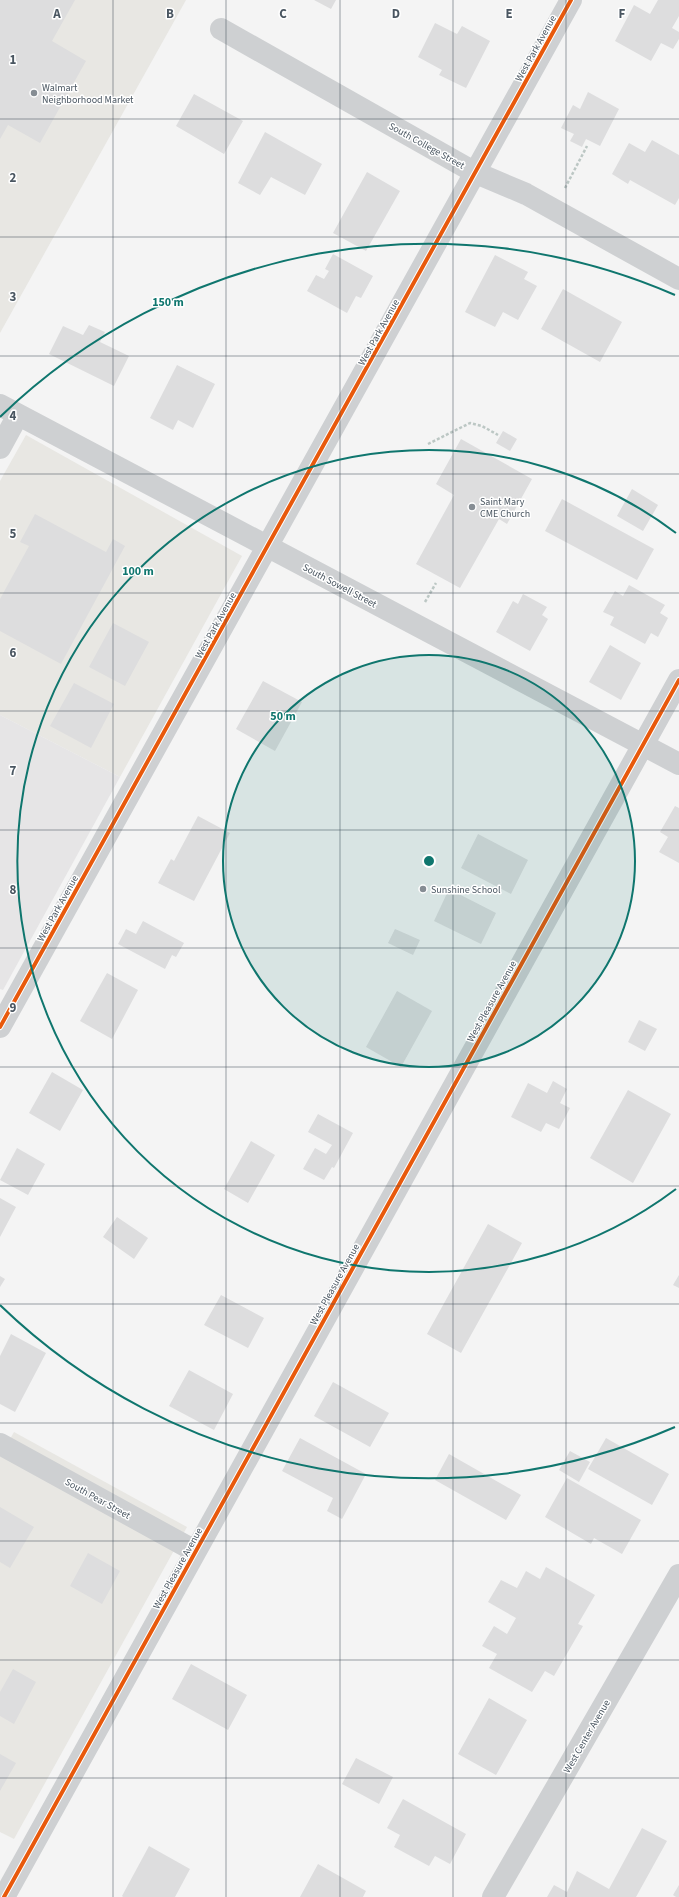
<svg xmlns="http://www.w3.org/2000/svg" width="679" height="1897" viewBox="0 0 679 1897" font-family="'Source Sans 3',sans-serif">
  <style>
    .commercial { fill: #e8e7e3 }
    .education { fill: #e6e5e6 }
    .building { fill: #ddddde }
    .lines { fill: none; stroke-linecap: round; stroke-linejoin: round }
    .path { stroke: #bcc7c4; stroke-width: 2.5; stroke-dasharray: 3 2; stroke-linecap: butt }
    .minor { stroke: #ced0d2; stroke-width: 22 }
    .cycleway-casing { stroke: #fff; stroke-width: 6 }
    .cycleway { stroke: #e8590c; stroke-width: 4 }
    .grid { fill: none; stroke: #4a5661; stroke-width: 1; stroke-opacity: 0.55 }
    .ring { fill: none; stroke: #0f766e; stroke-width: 2 }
    .poi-dot { fill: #868d94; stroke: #fff; stroke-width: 1.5 }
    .labels { text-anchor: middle; stroke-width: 3; stroke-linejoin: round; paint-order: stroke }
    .street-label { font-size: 10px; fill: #4a5661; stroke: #fff }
    .poi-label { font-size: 10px; fill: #4a5661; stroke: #fff; text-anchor: start }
    .grid-label { font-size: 13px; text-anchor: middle; font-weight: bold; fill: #4a5661; stroke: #fff; stroke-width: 3; stroke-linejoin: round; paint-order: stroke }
    .centre { fill: #0f766e; stroke: #fff; stroke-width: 2 }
    .ring-label { font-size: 12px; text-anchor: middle; font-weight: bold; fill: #0f766e; stroke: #fff; stroke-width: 3; stroke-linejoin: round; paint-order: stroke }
  </style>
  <rect width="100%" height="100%" fill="#f4f4f4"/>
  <!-- commercial -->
  <path class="commercial" d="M0 0H186L0 333Z
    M26 435 242 556 120 777 0 715V481Z
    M14 1432 187 1527 14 1839 0 1832V1457Z"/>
  <!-- education -->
  <path class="education" d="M0 715 120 777 3 990 0 989Z"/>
  <!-- building -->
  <path class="building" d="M0 0H75L52 41 86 61 40 143 8 125 0 139Z
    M314 0H336L331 9Z
    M658 0H679V16L672 28 679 32V39L673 49 661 43 651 61 615 41 634 5 650 14Z
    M435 23 457 34 462 26 490 41 466 88 439 75 442 70 418 57Z
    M588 92 619 109 600 146 586 139 582 147 570 141 574 134 561 128 573 105 580 109Z
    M194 94 243 121 224 154 176 126Z
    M265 132 322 164 305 195 271 177 260 195 238 183Z
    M652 140 679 155V198L675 205 630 180 628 184 612 174 629 143 645 152Z
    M367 172 400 191 366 251 333 233Z
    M333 254 373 276 361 298 356 296 347 313 307 291 316 275 324 279 329 271 325 269Z
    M495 255 528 272 524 279 537 286 518 320 503 312 495 327 465 312Z
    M563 289 622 322 600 362 541 329Z
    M89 325 105 332 100 342 129 356 114 386 49 354 63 326 83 335Z
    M177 365 215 384 193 428 178 420 173 430 150 418Z
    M503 431 517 439 510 451 496 443Z
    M461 439 532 479 507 524 499 519 460 588 416 564 454 495 436 484Z
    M632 489 658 505 643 531 617 516Z
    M562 499 654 549 637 580 545 531Z
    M35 514 106 552 113 539 125 546 61 664 0 631V599L29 546 20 542Z
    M629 585 665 605 660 613 668 618 658 637 651 633 645 644 610 625 614 617 603 612 615 591 623 596Z
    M523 594 547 607 542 615 548 619 530 651 496 632 513 601 518 604Z
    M113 623 149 642 125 686 89 667Z
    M610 645 641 663 621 700 589 682Z
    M263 681 302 702 275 751 236 729Z
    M74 683 114 704 91 748 50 726Z
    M675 806 679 808V863L659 852 668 837 660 832Z
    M198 816 230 833 194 901 158 883 171 859 174 861Z
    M478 834 528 860 511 894 461 868Z
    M449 889 496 913 481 944 434 921Z
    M143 921 184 943 176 957 172 955 165 969 118 944 126 929 136 934Z
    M395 929 420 940 413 955 388 943Z
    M107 973 138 990 112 1039 80 1021Z
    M397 991 432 1011 401 1067 366 1047Z
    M639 1020 657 1029 645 1051 628 1042Z
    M52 1072 83 1090 60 1131 29 1113Z
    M553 1081 567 1089 560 1103 570 1108 559 1129 546 1123 541 1132 511 1117 528 1083 547 1093Z
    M628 1090 671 1114 633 1183 590 1158Z
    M318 1114 353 1133 334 1168 332 1167 324 1180 303 1169 315 1148 326 1154 332 1145 308 1132Z
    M251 1141 275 1155 248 1203 224 1189Z
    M17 1148 45 1164 28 1195 0 1180Z
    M0 1198 16 1207 0 1237Z
    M117 1217 148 1238 134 1259 103 1237Z
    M488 1224 522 1243 461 1353 427 1334Z
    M679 1275V1288L673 1285Z
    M0 1276 5 1279 0 1287Z
    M221 1295 264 1318 248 1348 204 1325Z
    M11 1334 46 1353 15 1412 0 1404V1356Z
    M189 1370 233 1394 214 1430 169 1406Z
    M333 1382 389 1413 370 1447 314 1416Z
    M300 1438 366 1474 342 1519 327 1511 333 1498 282 1471Z
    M606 1438 669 1474 652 1505 588 1469Z
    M570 1451 590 1462 579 1482 559 1470Z
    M449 1454 521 1495 506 1520 435 1480Z
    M567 1478 641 1520 622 1554 594 1538 591 1544 545 1517Z
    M0 1507 34 1527 10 1568 0 1562Z
    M88 1553 120 1571 102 1604 70 1586Z
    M546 1567 595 1595 578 1624 583 1626 554 1676 545 1671 532 1692 489 1668 497 1654 482 1646 494 1626 507 1634 516 1618 488 1602 501 1580 517 1588 526 1571 540 1579Z
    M191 1664 247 1695 228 1730 172 1699Z
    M13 1669 36 1682 14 1724 0 1716V1692Z
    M489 1698 527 1720 496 1775 458 1754Z
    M0 1754 16 1763 0 1791Z
    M356 1758 393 1777 379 1804 342 1784Z
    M403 1799 466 1834 450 1864 435 1856 429 1866 394 1847 400 1835 387 1828Z
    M642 1828 667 1841 636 1897H547L554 1885 567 1892 577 1871 609 1889Z
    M149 1846 190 1869 175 1897H123L122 1896Z
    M318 1864 366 1891 363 1897H300Z
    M679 1885V1897H676L673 1895Z"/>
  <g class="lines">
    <!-- path -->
    <path class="path" d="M565 188 587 146
      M428 444 470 423 482 426 498 435
      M425 602 436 583"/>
    <!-- minor -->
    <path class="minor" d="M221 29 474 172 526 194 679 279
      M0 405 679 764
      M0 448 18 415
      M0 1027 571 0
      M0 1444 195 1551
      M4 1897 679 680
      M493 1897 679 1575"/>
    <defs>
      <path id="cycleway" d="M0 1027 571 0
        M4 1897 679 680"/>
    </defs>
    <!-- cycleway casing -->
    <use href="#cycleway" class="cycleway-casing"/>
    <!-- cycleway -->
    <use href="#cycleway" class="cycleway"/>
  </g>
  <!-- grid -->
  <path class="grid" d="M113 0V1897M226 0V1897M340 0V1897M453 0V1897M566 0V1897M0 119H679M0 237H679M0 356H679M0 474H679M0 593H679M0 711H679M0 830H679M0 948H679M0 1067H679M0 1186H679M0 1304H679M0 1423H679M0 1541H679M0 1660H679M0 1778H679"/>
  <!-- distance rings -->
  <circle cx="429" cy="861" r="206" fill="#0f766e" fill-opacity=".12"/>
  <g class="ring">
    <circle cx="429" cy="861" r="206"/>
    <path d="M676 1189A411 411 0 1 1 676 533"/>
    <path d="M675 1427A617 617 0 0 1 0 1305M0 417A617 617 0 0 1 675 295"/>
  </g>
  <!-- markers -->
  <g class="poi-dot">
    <circle cx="34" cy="93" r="4"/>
    <circle cx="472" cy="507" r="4"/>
    <circle cx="423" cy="889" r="4"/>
  </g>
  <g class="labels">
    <!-- street labels -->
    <g class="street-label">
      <text transform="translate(535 48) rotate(-61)" y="4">West Park Avenue</text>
      <text transform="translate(427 145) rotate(29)" y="4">South College Street</text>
      <text transform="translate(378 332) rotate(-61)" y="4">West Park Avenue</text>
      <text transform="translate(340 585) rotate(28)" y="4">South Sowell Street</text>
      <text transform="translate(215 625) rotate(-61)" y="4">West Park Avenue</text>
      <text transform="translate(57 908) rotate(-61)" y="4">West Park Avenue</text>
      <text transform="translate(491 1001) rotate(-61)" y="4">West Pleasure Avenue</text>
      <text transform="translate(334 1284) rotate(-61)" y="4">West Pleasure Avenue</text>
      <text transform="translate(98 1498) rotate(29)" y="4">South Pear Street</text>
      <text transform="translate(177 1568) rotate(-61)" y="4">West Pleasure Avenue</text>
      <text transform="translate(586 1736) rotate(-60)" y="4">West Center Avenue</text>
    </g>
    <!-- poi labels -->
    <g class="poi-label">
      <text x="42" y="91">Walmart<tspan x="42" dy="12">Neighborhood Market</tspan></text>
      <text x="480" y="505">Saint Mary<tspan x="480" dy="12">CME Church</tspan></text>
      <text x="431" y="893">Sunshine School</text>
    </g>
  </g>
  <g class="grid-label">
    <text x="57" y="18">A</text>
    <text x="170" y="18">B</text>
    <text x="283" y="18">C</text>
    <text x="396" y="18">D</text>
    <text x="509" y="18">E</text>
    <text x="622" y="18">F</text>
    <text x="13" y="64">1</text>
    <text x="13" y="182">2</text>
    <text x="13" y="301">3</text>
    <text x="13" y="420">4</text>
    <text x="13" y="538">5</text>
    <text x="13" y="657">6</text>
    <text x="13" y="775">7</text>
    <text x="13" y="894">8</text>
    <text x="13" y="1012">9</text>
  </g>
  <circle cx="429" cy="861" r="6" class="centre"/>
  <g class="ring-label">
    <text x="168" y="306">150 m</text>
    <text x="138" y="575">100 m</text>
    <text x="283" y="720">50 m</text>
  </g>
</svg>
